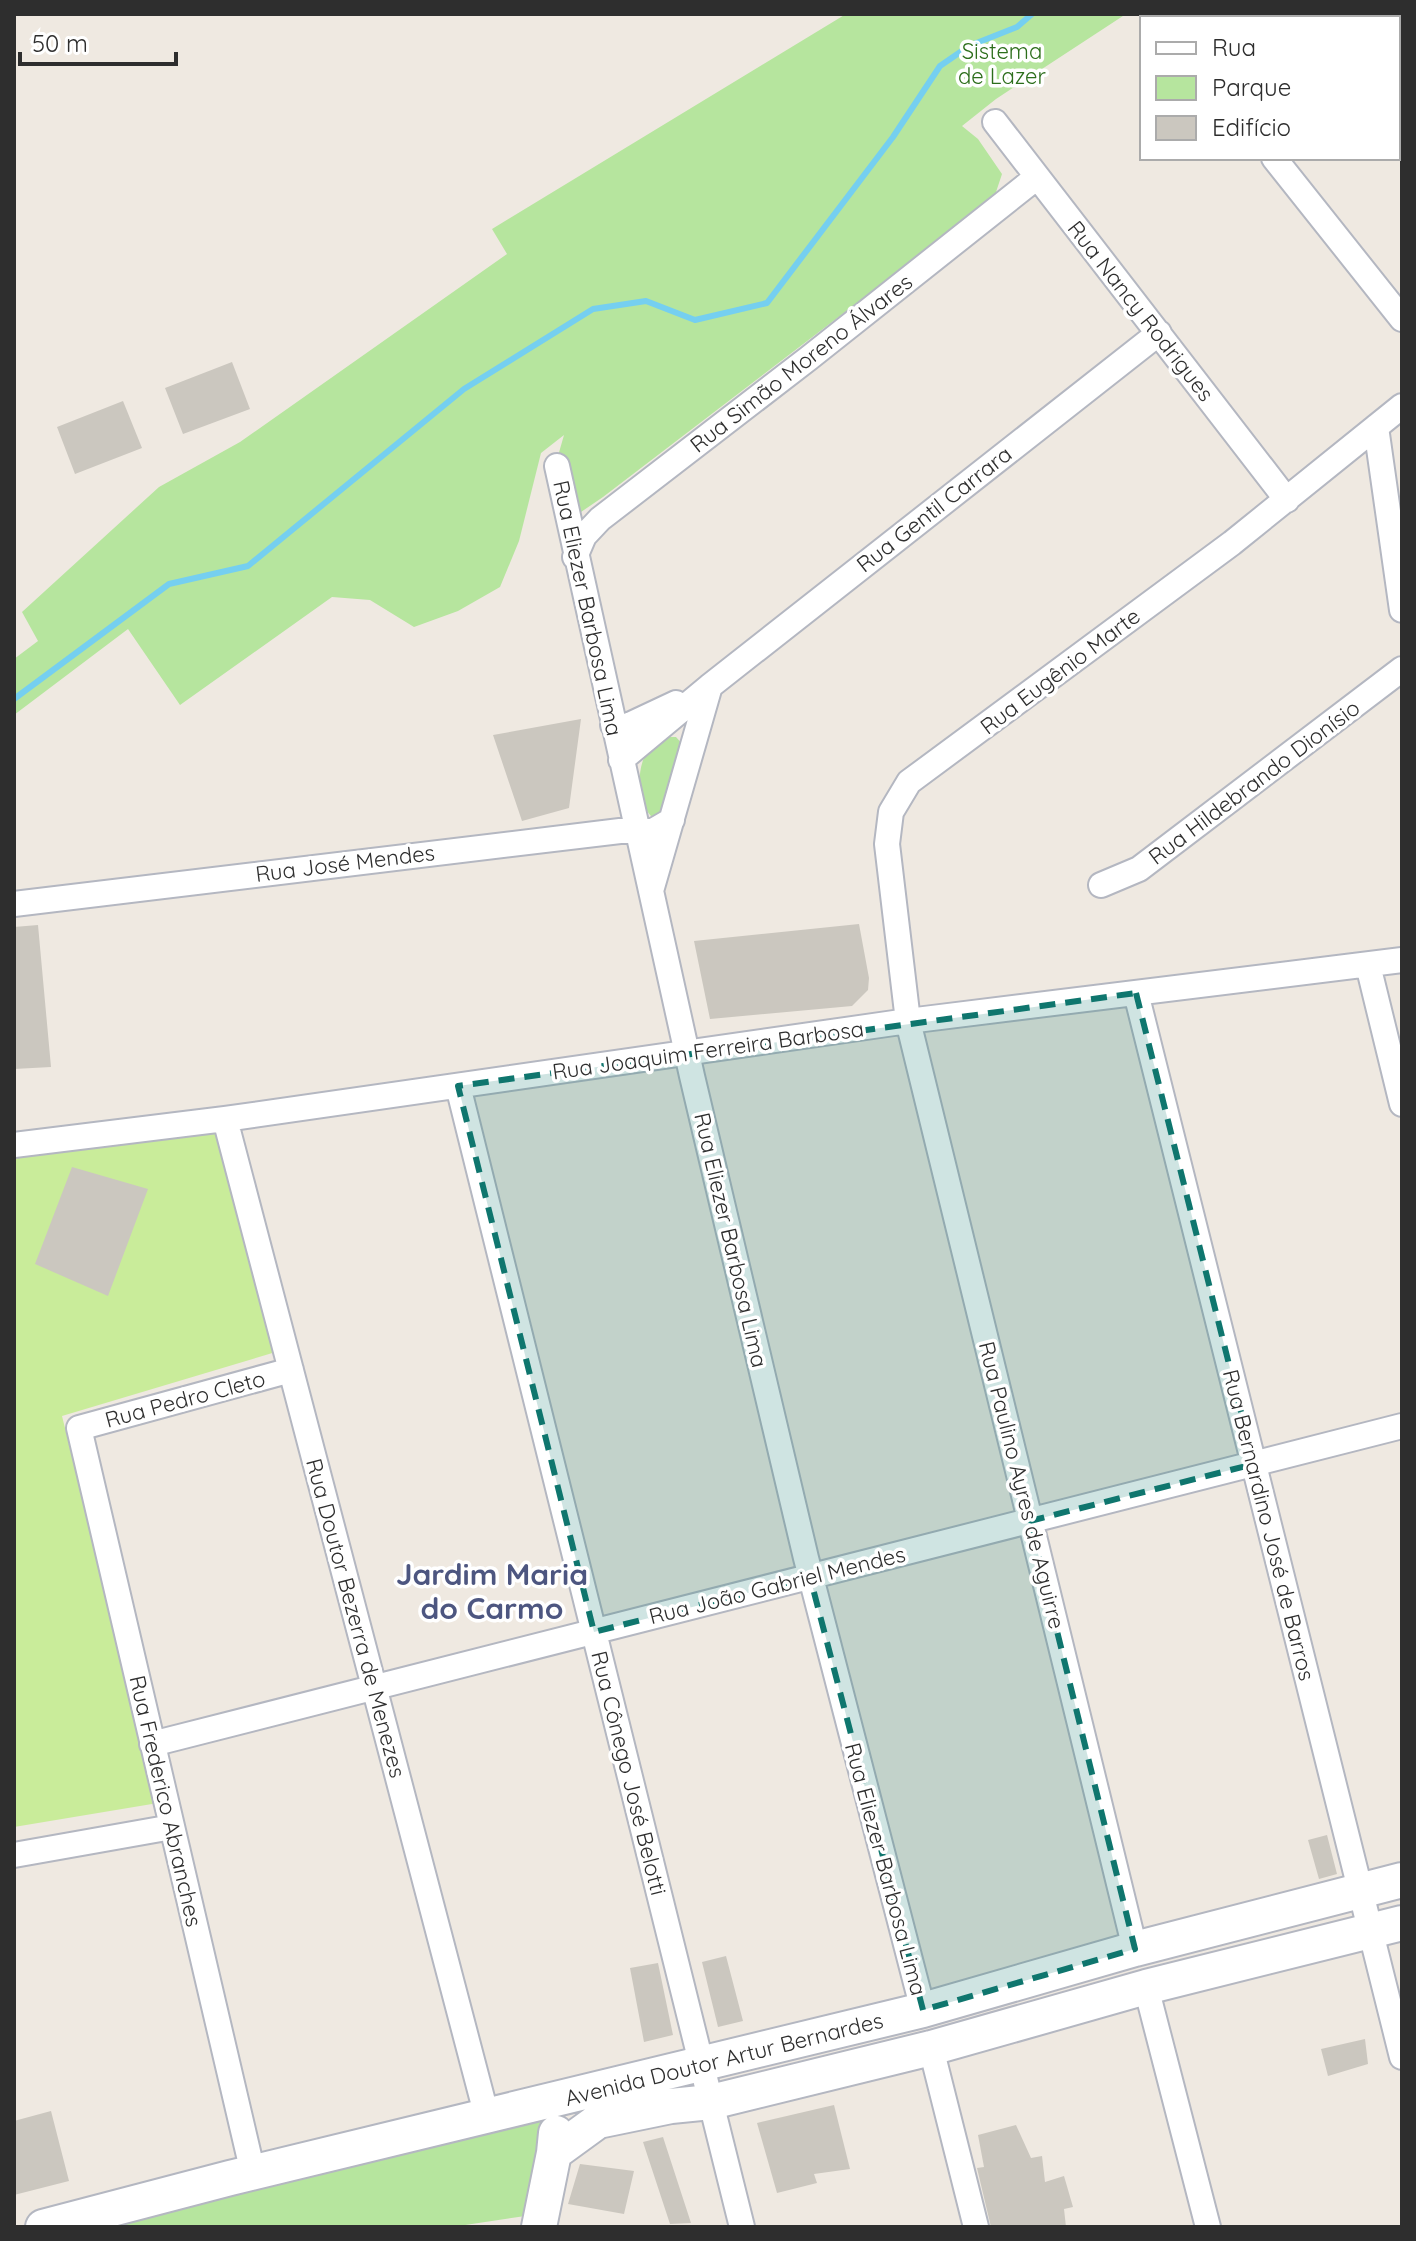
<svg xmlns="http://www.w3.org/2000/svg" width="1416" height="2241" viewBox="0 0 1416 2241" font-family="Quicksand,sans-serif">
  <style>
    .green { fill: #b6e59e }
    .pitch { fill: #c9ec9a }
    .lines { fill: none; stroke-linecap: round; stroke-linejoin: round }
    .stream { stroke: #75cff0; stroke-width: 6 }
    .building { fill: #cbc7bf }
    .minor-casing { stroke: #b4b7c1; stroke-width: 28 }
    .secondary-casing { stroke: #b4b7c1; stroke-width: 38 }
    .minor { stroke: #fff; stroke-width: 24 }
    .secondary { stroke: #fff; stroke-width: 34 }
    .marked { fill: #0f766e; fill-opacity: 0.2; stroke: #0f766e; stroke-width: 6; stroke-dasharray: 16 10; stroke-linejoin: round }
    .labels { text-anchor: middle; stroke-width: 7; stroke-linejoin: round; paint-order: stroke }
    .park-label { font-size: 22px; fill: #2c6e1b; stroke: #fff }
    .street-label { font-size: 22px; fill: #2e2e2e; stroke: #fff }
    .district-label { font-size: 30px; font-weight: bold; fill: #4d5680; stroke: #fff }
  </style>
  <rect width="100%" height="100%" fill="#efe9e1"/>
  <!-- green -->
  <path class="green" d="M846 14H1126L996 99 962 126 978 139 1002 174 995 195 976 212 603 497 581 512 572 503 558 456 564 435 541 453 519 541 500 587 458 611 414 627 370 600 332 597 180 705 128 629 14 715V659L38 641 22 612 159 487 240 442 507 254 492 229Z
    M668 737H676L684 746 668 812 657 821C637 809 635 771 647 752 652 746 661 741 668 737Z
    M547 2115 532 2215 452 2227H99Z"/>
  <!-- pitch -->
  <path class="pitch" d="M220 1132 279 1351 62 1416 158 1803 14 1827V1158Z"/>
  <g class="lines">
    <!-- stream -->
    <path class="stream" d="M14 699 169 584 248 566 464 389 593 309 646 301 695 320 767 303 893 137 940 66 969 46 1017 27 1032 14"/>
  </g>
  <!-- building -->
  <path class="building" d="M232 362 250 409 183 434 165 388Z
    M123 401 142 448 75 474 57 427Z
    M581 719 569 808 522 821 493 735Z
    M859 924 869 978 868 990 852 1006 710 1019 694 941Z
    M38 925 51 1067 14 1069V927Z
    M72 1167 148 1189 108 1296 35 1264Z
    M1327 1835 1337 1874 1319 1879 1308 1840Z
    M726 1956 743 2021 718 2027 702 1962Z
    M658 1963 673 2035 644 2042 630 1968Z
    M1365 2039 1368 2064 1328 2076 1321 2049Z
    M834 2105 850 2169 814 2174 817 2183 777 2193 757 2123Z
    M51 2111 69 2181 14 2195V2121Z
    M1016 2125 1031 2158 1042 2156 1045 2182 1064 2176 1073 2207 1064 2209 1066 2227H991L977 2168 984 2167 978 2135Z
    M663 2137 691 2223 670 2224 643 2142Z
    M580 2164 634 2171 624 2214 568 2204Z"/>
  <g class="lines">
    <defs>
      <path id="minor" d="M995 122 1287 500
        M1274 158 1402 319
        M1376 427 1402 610
        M557 466 692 1076 806 1558 923 2010
        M575 557 584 536 600 519 809 358 1037 177
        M613 725 627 726 676 703
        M621 760 710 686 1159 333
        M1101 885 1139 869 1402 669
        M651 891 710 686
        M14 904 620 831H653L672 820
        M1368 965 1402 1104
        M1136 993 1402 2057
        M458 1086 742 2227
        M225 1119 487 2117
        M14 1145 225 1119 908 1021 1402 960
        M152 1744 1402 1426
        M14 1855 172 1827
        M1135 1949 908 1021 887 844 891 812 909 782 1232 543 1402 406
        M1146 1987 1208 2227
        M931 2048 976 2227
        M253 2173 79 1428 291 1370"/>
      <path id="secondary" d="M554 2153 598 2121 671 2106 711 2102 931 2048 1146 1987 1402 1923
        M43 2227 230 2178 923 2010 1135 1949 1402 1880
        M539 2227 554 2153 556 2133"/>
    </defs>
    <!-- minor casing -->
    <use href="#minor" class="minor-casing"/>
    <!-- secondary casing -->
    <use href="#secondary" class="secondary-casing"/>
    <!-- minor -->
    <use href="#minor" class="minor"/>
    <!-- secondary -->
    <use href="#secondary" class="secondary"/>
  </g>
  <!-- marked area -->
  <path class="marked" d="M1136 993 1254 1464 1030 1521 1135 1949 923 2010 810 1577 594 1632 458 1086Z"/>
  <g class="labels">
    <!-- park labels -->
    <g class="park-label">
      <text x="1002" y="59">Sistema<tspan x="1002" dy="25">de Lazer</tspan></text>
    </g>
    <!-- street labels -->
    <g class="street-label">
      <text transform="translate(1141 311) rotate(52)" y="8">Rua Nancy Rodrigues</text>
      <text transform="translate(801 363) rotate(-38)" y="8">Rua Simão Moreno Álvares</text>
      <text transform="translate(934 509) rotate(-38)" y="8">Rua Gentil Carrara</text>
      <text transform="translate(588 608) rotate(78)" y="8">Rua Eliezer Barbosa Lima</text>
      <text transform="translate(1060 671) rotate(-37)" y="8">Rua Eugênio Marte</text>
      <text transform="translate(1254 782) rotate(-37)" y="8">Rua Hildebrando Dionísio</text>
      <text transform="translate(345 863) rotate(-7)" y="8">Rua José Mendes</text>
      <text transform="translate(708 1050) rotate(-8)" y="8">Rua Joaquim Ferreira Barbosa</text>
      <text transform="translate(731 1240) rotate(77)" y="8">Rua Eliezer Barbosa Lima</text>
      <text transform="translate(185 1399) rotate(-15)" y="8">Rua Pedro Cleto</text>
      <text transform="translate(1022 1485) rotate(76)" y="8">Rua Paulino Ayres de Aguirre</text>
      <text transform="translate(1269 1525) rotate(76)" y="8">Rua Bernardino José de Barros</text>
      <text transform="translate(777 1585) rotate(-14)" y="8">Rua João Gabriel Mendes</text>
      <text transform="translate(356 1618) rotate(75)" y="8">Rua Doutor Bezerra de Menezes</text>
      <text transform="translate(629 1773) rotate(76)" y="8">Rua Cônego José Belotti</text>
      <text transform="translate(166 1801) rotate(77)" y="8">Rua Frederico Abranches</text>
      <text transform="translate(886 1869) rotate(75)" y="8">Rua Eliezer Barbosa Lima</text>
      <text transform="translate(724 2059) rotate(-14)" y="8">Avenida Doutor Artur Bernardes</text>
    </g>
    <!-- district labels -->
    <g class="district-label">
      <text x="492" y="1585">Jardim Maria<tspan x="492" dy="34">do Carmo</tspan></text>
    </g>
  </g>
  <!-- border -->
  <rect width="1416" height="2241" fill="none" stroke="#2e2e2e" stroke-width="32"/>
  <!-- legend -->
  <rect x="1140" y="16" width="260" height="144" fill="#ffffff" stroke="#ababab" stroke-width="2"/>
  <rect x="1156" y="42" width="40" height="12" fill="#ffffff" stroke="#ababab" stroke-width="2"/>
  <text x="1212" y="56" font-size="24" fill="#2e2e2e">Rua</text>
  <rect x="1156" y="76" width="40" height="24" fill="#b6e59e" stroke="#ababab" stroke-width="2"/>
  <text x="1212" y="96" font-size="24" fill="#2e2e2e">Parque</text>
  <rect x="1156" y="116" width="40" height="24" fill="#cbc7bf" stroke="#ababab" stroke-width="2"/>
  <text x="1212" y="136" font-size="24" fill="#2e2e2e">Edifício</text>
  <!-- scale -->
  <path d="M20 52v12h156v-12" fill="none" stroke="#2e2e2e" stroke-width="4"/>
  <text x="32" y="52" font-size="24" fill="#2e2e2e" stroke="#ffffff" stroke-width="6" paint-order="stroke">50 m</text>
</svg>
